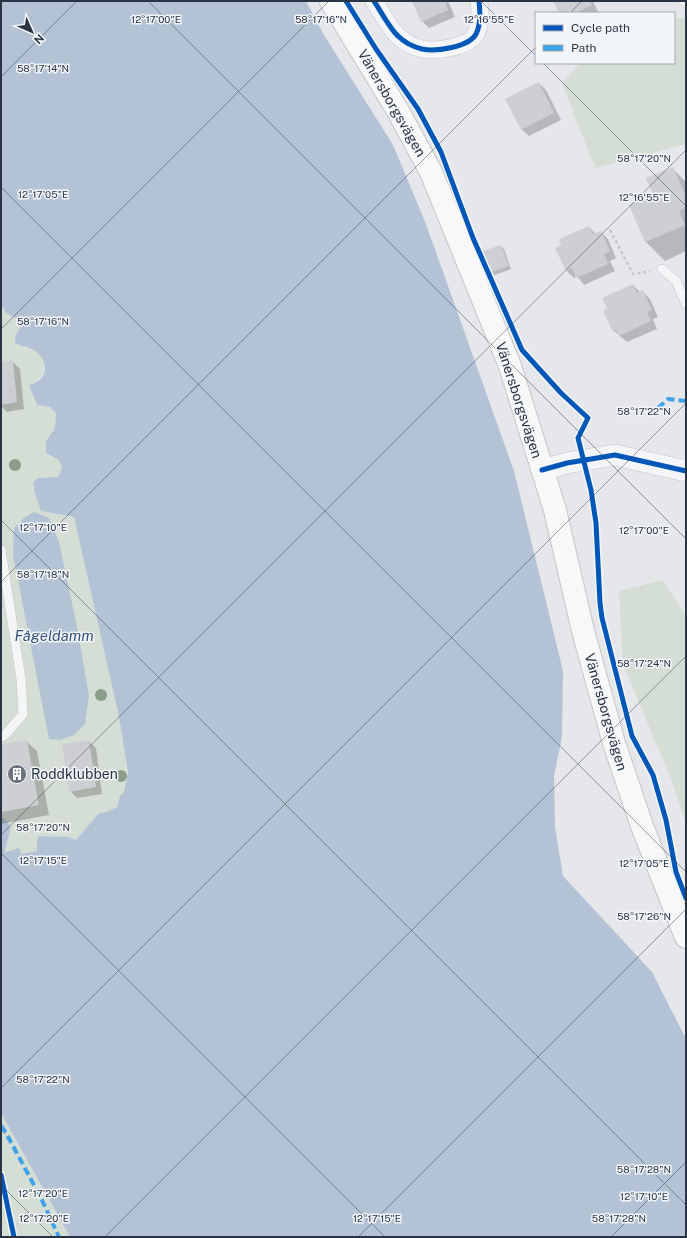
<svg xmlns="http://www.w3.org/2000/svg" width="687" height="1238" viewBox="0 0 687 1238" font-family="'Public Sans',sans-serif">
  <style>
    .green { fill: #d5ded5 }
    .water { fill: #b3c3d5 }
    .shadow { fill: #0003 }
    .building { fill: #cdcfd3 }
    .lines { fill: none; stroke-linecap: round; stroke-linejoin: round }
    .service-casing { stroke: #c3c5c8; stroke-width: 10 }
    .minor-casing { stroke: #c3c5c8; stroke-width: 18 }
    .tertiary-casing { stroke: #c3c5c8; stroke-width: 22 }
    .secondary-casing { stroke: #c3c5c8; stroke-width: 24 }
    .path { stroke: #c3c5ca; stroke-width: 2.5; stroke-dasharray: 3 3; stroke-linecap: butt }
    .service { stroke: #f4f5f7; stroke-width: 9 }
    .minor { stroke: #f4f5f7; stroke-width: 17 }
    .tertiary { stroke: #f4f5f7; stroke-width: 21 }
    .secondary { stroke: #f8f8f8; stroke-width: 22 }
    .quiet { stroke: #3ea3ec; stroke-width: 4; stroke-dasharray: 8 4; stroke-linecap: butt }
    .cycleway-casing { stroke: #f3f6f9; stroke-width: 8 }
    .cycleway { stroke: #0057b8; stroke-width: 5 }
    .tree { fill: #899d88 }
    .ticks { fill: none; stroke: #2a3445; stroke-width: 1; stroke-opacity: 0.45 }
    .labels { text-anchor: middle; stroke-width: 3; stroke-linejoin: round; paint-order: stroke }
    .street-label { font-size: 14px; fill: #2a3445; stroke: #f3f6f9 }
    .poi-label { font-size: 14px; fill: #2a3445; stroke: #f3f6f9; text-anchor: start }
    .water-label { font-size: 15px; font-style: italic; fill: #33527b; stroke: #f3f6f9 }
    .ticks-label { font-size: 10px; text-anchor: middle; fill: #2a3445; stroke: #f3f6f9; stroke-width: 3; stroke-linejoin: round; paint-order: stroke }
  </style>
  <rect width="100%" height="100%" fill="#e5e7ea"/>
  <!-- green -->
  <path class="green" d="M674 18 686 19V144L595 168 562 83 580 63H674Z
    M1 304 6 313 18 319 21 325 15 337C17 340 19 343 21 345 29 352 46 349 44 367 43 378 38 381 29 385L37 405 50 407 56 413 55 428 46 441 59 460 62 467 58 477 38 478 33 482 35 494 42 511 74 517 119 717 128 772 124 792 120 796 117 807 109 811 98 814 76 840 69 837 39 836 37 841 38 851 21 854 14 850 5 852C5 839 19 826 1 817Z
    M663 580 686 617V824L670 776 623 665 619 591Z
    M1 1113 70 1237H1Z"/>
  <!-- water -->
  <path class="water" d="M1 1H306L324 35 393 145 426 224 514 471 563 671 562 737 554 776 555 827 563 876 652 972 686 1039V1237H70L1 1113V817C19 826 5 839 5 852L14 850 19 847 21 854 37 851V841L39 836 69 837 76 840 98 814 109 811 117 807 120 796 124 792 128 772 119 717 74 517 41 511 35 494 33 482 38 478 58 477 62 467 59 460 46 453V441L55 428 56 413 50 407 37 405 29 385C32 384 35 383 38 381 50 373 45 355 33 350 28 347 21 346 15 343V337L21 325 18 319 6 313 1 304Z
    M34 512 49 518 59 542 78 632 89 696 85 724 74 735 60 740 49 739 13 555 14 528 25 517Z"/>
  <!-- shadow -->
  <path class="shadow" d="M413 1H448L455 17 429 28 422 21Z
    M554 1H593L598 12 560 13Z
    M539 83 546 90 561 120 529 136 521 129Z
    M672 168 686 182V251L665 261 646 242 630 206 655 195Z
    M589 227 596 234 601 232 608 239 616 258 610 261 615 271 584 285 577 276 574 278 567 271 557 248Z
    M501 246 504 249 511 269 495 275 491 272 484 252Z
    M633 285 640 292H643L650 299 658 317 653 319 657 329 627 342 613 330 608 308Z
    M13 362 20 369 24 409 7 412 1 406V364Z
    M26 741 37 751 49 815 1 824V745Z
    M88 741 96 748 102 794 77 798 70 791Z"/>
  <!-- building -->
  <path class="building" d="M412 1H445L448 10 421 22Z
    M553 1H590L592 5 576 13H559Z
    M539 82 554 113 521 130 505 99Z
    M673 167 686 197V208L679 211 685 225 645 242 629 205 653 194 646 178Z
    M589 226 593 234 601 231 610 251 604 254 608 264 576 278 572 268 566 271 555 248 561 245 559 239Z
    M501 245 509 266 491 272 483 251Z
    M633 284 637 293 643 290 652 310 647 312 651 321 619 336 616 329 612 331 603 310 607 308 602 298Z
    M13 361 17 402 1 405V362Z
    M27 740 39 805 1 812V744Z
    M89 740 96 787 69 792 62 744Z"/>
  <g class="lines">
    <defs>
      <path id="service" d="M684 1H686
        M662 269 676 281 686 304
        M1 550 21 679 23 714 5 735 1 737"/>
      <path id="minor" d="M374 1C380 10 390 29 398 36 404 42 414 47 422 49 436 52 469 47 476 34 481 25 480 10 479 1"/>
      <path id="tertiary" d="M542 470 567 463 615 455 686 471"/>
      <path id="secondary" d="M331 1 398 111 431 172 510 366 555 510 583 631 614 743 642 826 686 937"/>
    </defs>
    <!-- service casing -->
    <use href="#service" class="service-casing"/>
    <!-- minor casing -->
    <use href="#minor" class="minor-casing"/>
    <!-- tertiary casing -->
    <use href="#tertiary" class="tertiary-casing"/>
    <!-- secondary casing -->
    <use href="#secondary" class="secondary-casing"/>
    <!-- path -->
    <path class="path" d="M610 230 633 274 650 271"/>
    <!-- service -->
    <use href="#service" class="service"/>
    <!-- minor -->
    <use href="#minor" class="minor"/>
    <!-- tertiary -->
    <use href="#tertiary" class="tertiary"/>
    <!-- secondary -->
    <use href="#secondary" class="secondary"/>
    <!-- quiet -->
    <path class="quiet" d="M658 408 668 399 686 401
      M1 1126 6 1133 41 1198 59 1237"/>
    <defs>
      <path id="cycleway" d="M346 1 376 49 418 109 441 152 473 238 522 350 561 393 588 418 578 438 591 490 596 523 600 603 602 618 632 736 653 775 666 820 676 872 686 898
        M374 1C380 10 390 29 398 36 404 42 414 47 422 49 436 52 469 47 476 34 481 25 480 10 479 1
        M542 470 567 463 615 455 686 471
        M1 1175 14 1237"/>
    </defs>
    <!-- cycleway casing -->
    <use href="#cycleway" class="cycleway-casing"/>
    <!-- cycleway -->
    <use href="#cycleway" class="cycleway"/>
  </g>
  <!-- trees -->
  <g class="tree">
    <circle cx="15" cy="465" r="6"/>
    <circle cx="101" cy="695" r="6"/>
    <circle cx="121" cy="776" r="6"/>
  </g>
  <!-- ticks -->
  <path class="ticks" d="M148 1 686 539M481 1 536 56M570 13 582 1M543 63 686 206M1 77 77 1M1 187 686 872M1 329 329 1M1 520 686 1205M1 582 536 47M1 835 686 150M1 853 385 1237M1 1088 686 403M1 1185 53 1237M105 1237 686 656M358 1237 686 909M611 1237 686 1162"/>
  <!-- icons -->
  <defs>
    <symbol id="building-disc" viewBox="-11 -11 22 22"><circle r="9.5" fill="#6b737f" stroke="#f3f6f9"/><path d="M-4-6H4V6H1V3H-1V6H-4ZM-2.5-4.3h1.7v1.8h-1.7ZM.8-4.3h1.7v1.8H.8ZM-2.5-1h1.7V.8h-1.7ZM.8-1h1.7V.8H.8Z" fill="#fff"/></symbol>
  </defs>
  <g fill-rule="evenodd">
    <use href="#building-disc" x="6" y="763" width="22" height="22"/>
  </g>
  <g class="labels">
    <!-- street labels -->
    <g class="street-label">
      <text transform="translate(392 103) rotate(60)" y="5">Vänersborgsvägen</text>
      <text transform="translate(519 400) rotate(72)" y="5">Vänersborgsvägen</text>
      <text transform="translate(606 712) rotate(74)" y="5">Vänersborgsvägen</text>
    </g>
    <!-- poi labels -->
    <g class="poi-label">
      <text x="31" y="779">Roddklubben</text>
    </g>
    <!-- water labels -->
    <g class="water-label">
      <text x="54" y="641">Fågeldamm</text>
    </g>
  </g>
  <g class="ticks-label">
    <text x="156" y="23">12°17'00"E</text>
    <text x="321" y="23">58°17'16"N</text>
    <text x="489" y="23">12°16'55"E</text>
    <text x="43" y="72">58°17'14"N</text>
    <text x="644" y="162">58°17'20"N</text>
    <text x="43" y="198">12°17'05"E</text>
    <text x="644" y="201">12°16'55"E</text>
    <text x="43" y="325">58°17'16"N</text>
    <text x="644" y="415">58°17'22"N</text>
    <text x="43" y="531">12°17'10"E</text>
    <text x="644" y="534">12°17'00"E</text>
    <text x="43" y="578">58°17'18"N</text>
    <text x="644" y="667">58°17'24"N</text>
    <text x="43" y="831">58°17'20"N</text>
    <text x="43" y="864">12°17'15"E</text>
    <text x="644" y="867">12°17'05"E</text>
    <text x="644" y="920">58°17'26"N</text>
    <text x="43" y="1083">58°17'22"N</text>
    <text x="644" y="1173">58°17'28"N</text>
    <text x="43" y="1197">12°17'20"E</text>
    <text x="644" y="1200">12°17'10"E</text>
    <text x="44" y="1222">12°17'20"E</text>
    <text x="377" y="1222">12°17'15"E</text>
    <text x="619" y="1222">58°17'28"N</text>
  </g>
  <!-- border -->
  <rect width="687" height="1238" fill="none" stroke="#2a3445" stroke-width="4"/>
  <!-- legend -->
  <rect x="535" y="12" width="140" height="52" fill="#f3f6f9" stroke="#a3a8b1"/>
  <rect x="543" y="25" width="20" height="6" fill="#0057b8" stroke="#a3a8b1"/>
  <text x="571" y="32" font-size="12" fill="#2a3445">Cycle path</text>
  <rect x="543" y="45" width="20" height="6" fill="#3ea3ec" stroke="#a3a8b1"/>
  <text x="571" y="52" font-size="12" fill="#2a3445">Path</text>
  <!-- north arrow -->
  <g transform="translate(32 32) rotate(135)" stroke="#f3f6f9" stroke-width="3" paint-order="stroke">
  <path d="M0-3L7 15L0 10L-7 15Z" fill="#2a3445"/>
  <text y="-6" font-size="11" font-weight="bold" text-anchor="middle" fill="#2a3445">N</text>
  </g>
</svg>
